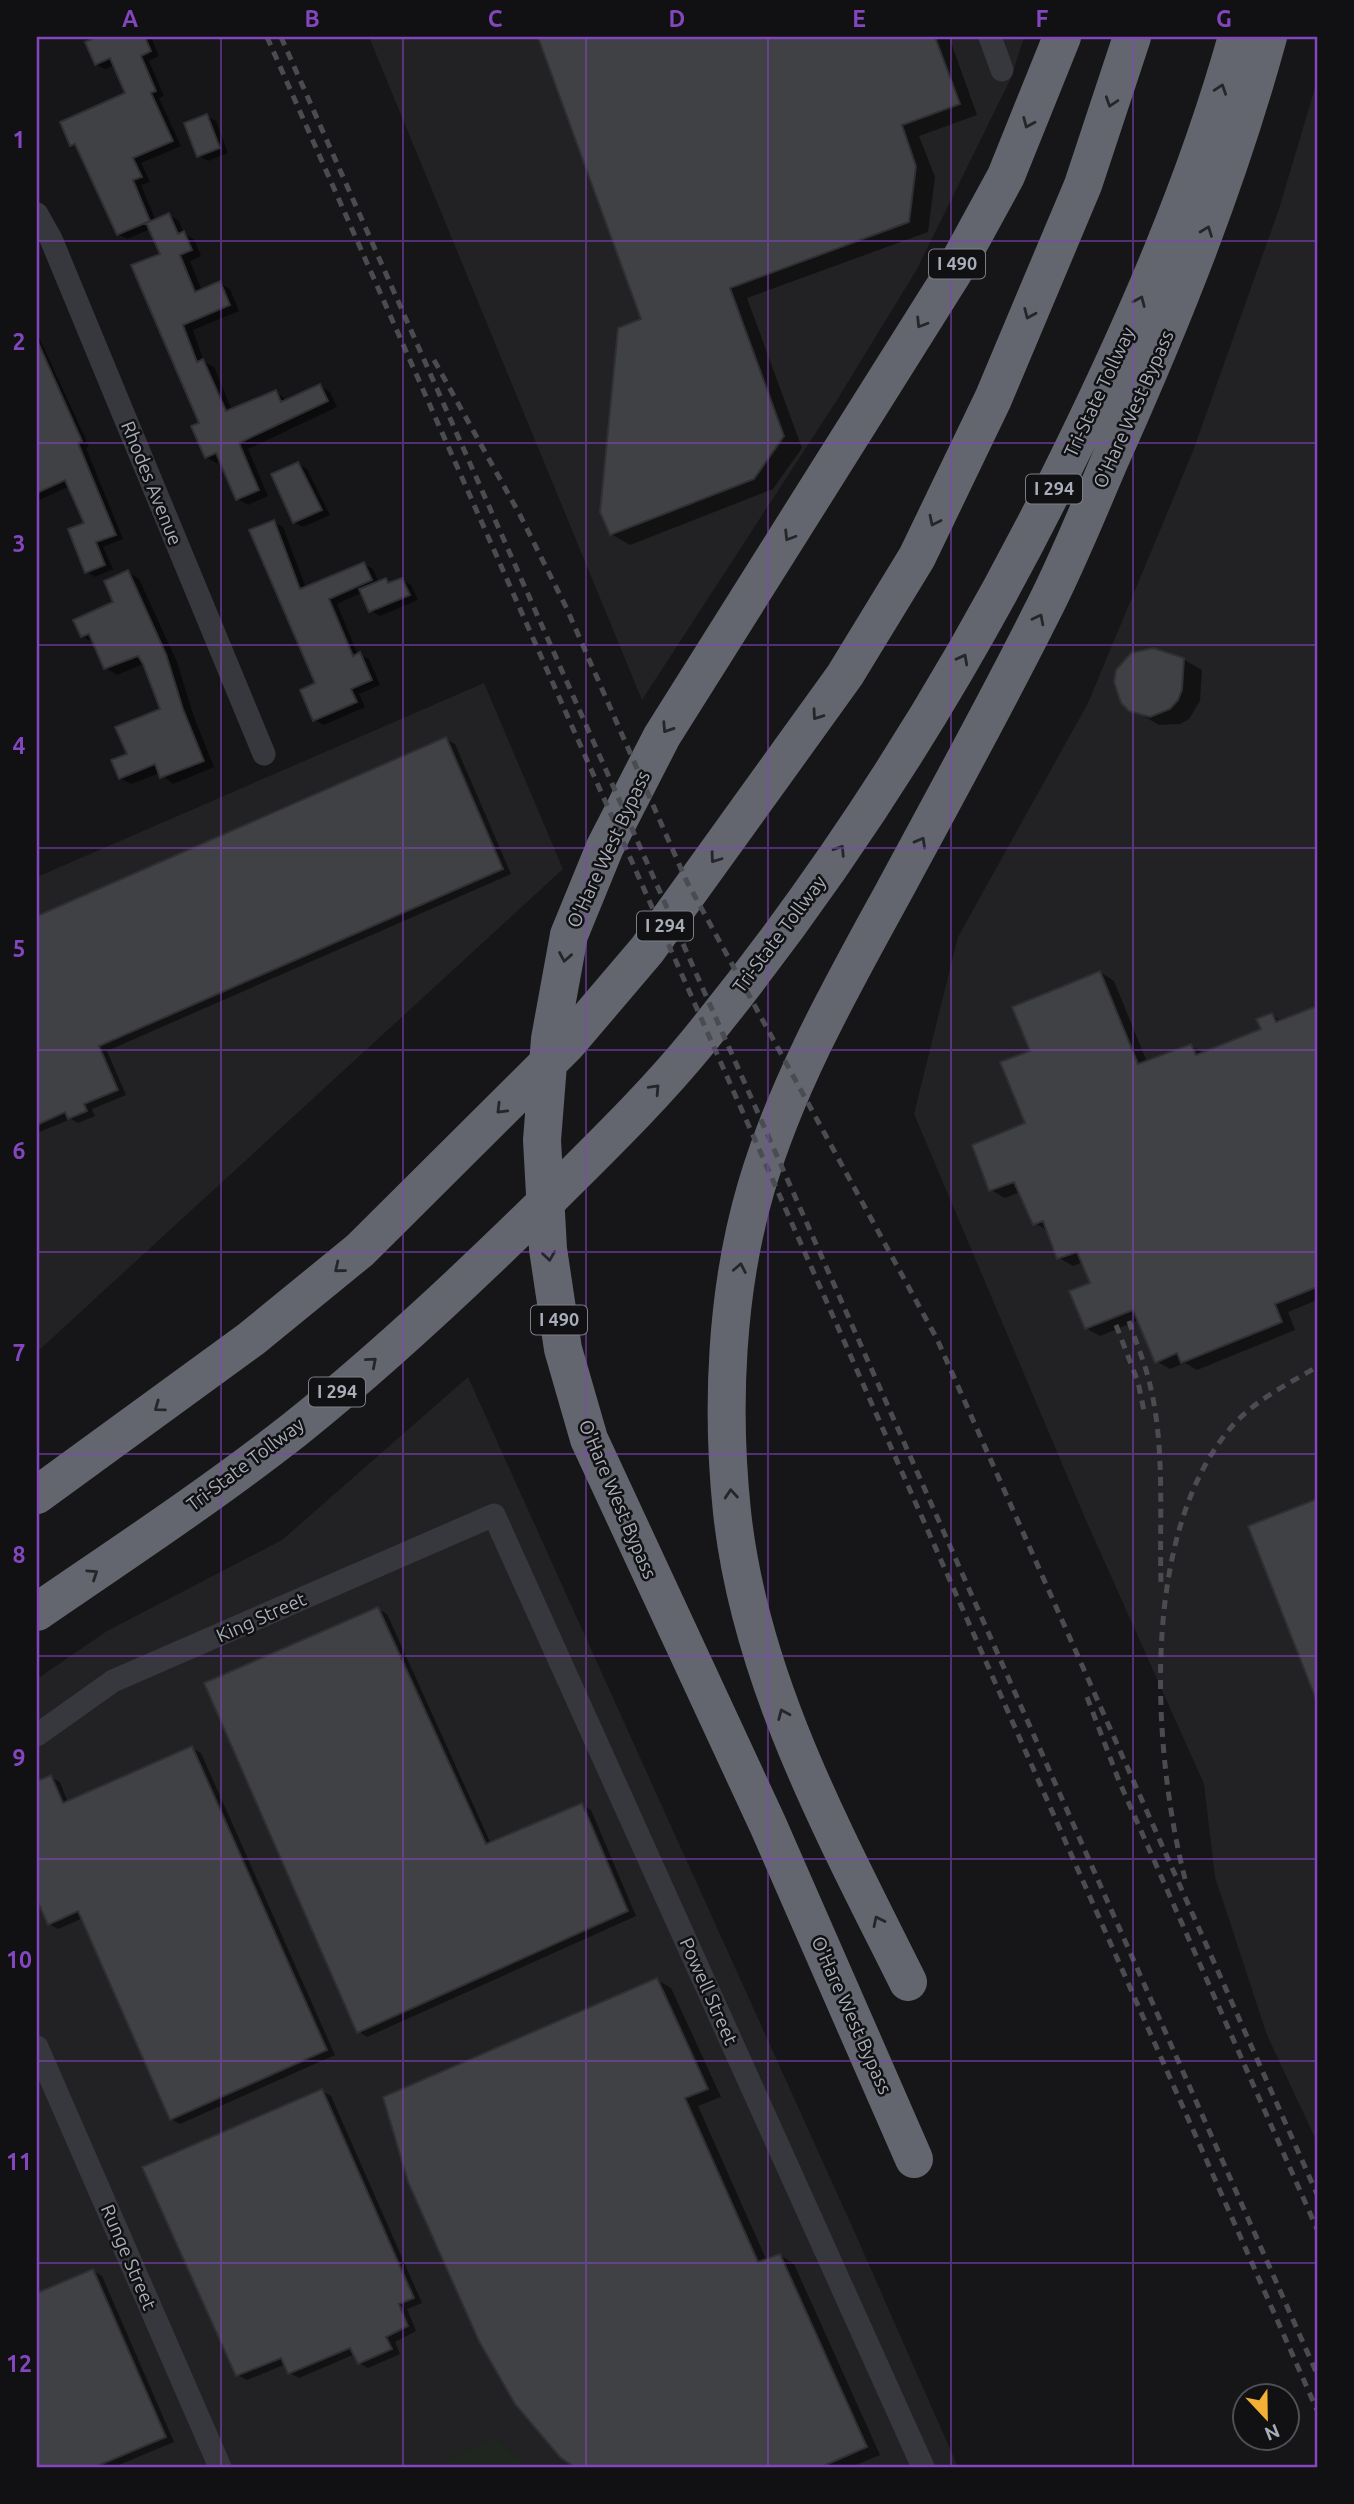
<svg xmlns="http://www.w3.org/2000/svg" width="1354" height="2504" viewBox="0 0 1354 2504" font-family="Ubuntu,sans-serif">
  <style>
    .built { fill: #222225 }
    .green { fill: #1e261f }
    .shadow { fill: #0007 }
    .building { fill: #404145; stroke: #303034; stroke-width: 2 }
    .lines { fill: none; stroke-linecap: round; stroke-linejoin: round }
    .street { stroke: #37383d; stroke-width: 23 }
    .highway { stroke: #63666e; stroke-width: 38 }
    .rail { stroke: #4a4c52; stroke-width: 5; stroke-dasharray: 9 7; stroke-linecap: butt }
    .oneway { stroke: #26262a }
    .grid { fill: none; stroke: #8446be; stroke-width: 2; stroke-opacity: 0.55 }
    .labels { text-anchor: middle; stroke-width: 5; stroke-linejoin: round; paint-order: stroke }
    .shield { fill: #111113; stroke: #7b7e86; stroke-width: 2 }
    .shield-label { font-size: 18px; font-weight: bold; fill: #a8adb8 }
    .street-label { font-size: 19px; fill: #a8adb8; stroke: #111113 }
    .neatline { fill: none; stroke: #8446be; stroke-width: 2.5 }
    .grid-label { font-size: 23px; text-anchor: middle; font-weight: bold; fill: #8446be }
  </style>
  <rect width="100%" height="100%" fill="#161618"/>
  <!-- built -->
  <path class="built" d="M369 37H1024L1011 78 917 269 837 400 642 700Z
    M1317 81V2142L1267 2035 1215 1877 1204 1784 1085 1518 914 1114 958 937 1088 703 1193 451 1279 209Z
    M484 683 563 869 37 1352V877Z
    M468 1377 855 2233 958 2467H37V1679L107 1631 282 1540Z"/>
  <!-- green -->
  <path class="green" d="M495 2439 527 2467H432L494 2439Z"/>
  <!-- shadow -->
  <path class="shadow" d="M101 37H151L159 56 149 61 164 96 159 98 181 146 141 163 150 182 141 185 156 221 169 215 179 221 184 234 194 239 201 256 190 261 202 291 220 283 230 289 239 311 193 330 204 362 214 367 232 410 276 392 288 401 320 386 330 392 337 407 248 449 268 496 248 505 238 499 221 461 216 463 206 457 162 255 151 229 127 239 118 234 79 149 72 145 127 94 114 65 105 69 96 64 87 43Z
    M540 37H949L977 115 919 136 935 177 928 232 747 298 802 448 773 489 630 545 611 534 644 320Z
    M207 116 216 121 228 153 208 161 199 156Z
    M37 333 89 446 86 448 123 539 103 547 113 569 95 577 87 572 86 524 70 486 37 501Z
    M298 464 307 469 330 515 303 527 294 522Z
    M274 522 283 527 306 588 364 564 373 569 379 583 386 580 393 584 402 580 411 585 418 600 380 616 371 611 361 593 337 604 358 655 369 659 380 685 359 694 365 707 324 725 315 720 317 684Z
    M128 572 139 579 177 662 194 717 214 767 173 784 160 773 131 784 120 778 129 755 162 710 143 664 117 675 106 668 94 643 82 636 115 603Z
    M1183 659 1202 670 1200 701 1189 719 1180 724 1159 725 1140 714Z
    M446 739 455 744 511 874 107 1051 126 1095 92 1109 95 1116 78 1123 71 1119 37 1133V918Z
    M1100 972 1114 981 1147 1062 1191 1046 1205 1053 1264 1029 1272 1015 1283 1022 1317 1008V1300L1288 1312 1295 1330 1197 1370 1185 1363 1170 1369 1156 1361 1139 1320 1100 1336 1086 1328 1092 1284 1083 1262 1073 1266 1059 1258 1049 1232 1035 1223 1020 1192 1005 1198 991 1190 1027 1124 1033 1052Z
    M1317 1500V1696L1250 1527Z
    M378 1609 387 1614 491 1844 582 1805 591 1810 636 1916 367 2037 358 2031Z
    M192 1748 201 1753 335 2055 180 2124 171 2119 83 1918 58 1929 49 1924 37 1896V1783L51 1777 60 1782 68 1803Z
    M657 1980 671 1988 721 2097 698 2106 767 2261 780 2255 794 2264 880 2455 851 2467H577L561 2456Z
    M322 2091 331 2096 422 2303 407 2309 416 2331 395 2342 400 2354 368 2368 359 2363 355 2354 299 2378 290 2373 286 2364 247 2380 238 2375Z
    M93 2271 102 2276 174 2442 114 2467H37V2338L43 2335 37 2320V2295Z"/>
  <!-- building -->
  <path class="building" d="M97 37H145L151 51 141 56 156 91 151 93 173 141 133 158 142 177 133 180 150 221 117 235 75 144 70 146 60 122 125 93 110 58 95 65 85 42Z
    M538 37H935L960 104 902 125 916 166 909 222 730 288 784 436 754 479 610 535 600 512 618 328 641 319Z
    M207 114 220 148 197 157 184 123Z
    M169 213 178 234 184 231 192 250 180 255 195 292 220 281 230 305 183 325 197 362 203 359 226 411 276 390 281 402 320 384 328 401 239 443 259 490 236 500 216 453 205 458 191 426 199 423 131 265 160 254 146 223Z
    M37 340 82 441 78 443 116 535 96 542 105 565 85 573 68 529 84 523 65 480 37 493Z
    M298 462 322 510 293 523 271 474Z
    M274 520 300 589 364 562 372 580 329 599 353 656 360 652 372 680 351 689 357 702 313 721 300 690 315 683 249 530Z
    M128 570 166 654 183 709 204 761 160 778 155 764 119 779 111 760 127 754 115 727 160 709 143 664 138 656 104 669 89 634 81 637 73 620 113 602 104 581Z
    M386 578 388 583 402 578 410 595 369 612 359 589Z
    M1153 648 1184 658 1182 690 1178 700 1170 709 1150 717 1129 711 1121 703 1114 682 1116 670 1131 653Z
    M446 737 503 869 99 1046 118 1090 84 1104 87 1111 68 1119 65 1112 37 1125V916Z
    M1100 971 1138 1064 1191 1044 1196 1055 1261 1029 1256 1019 1272 1013 1276 1022 1317 1006V1287L1275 1304 1282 1322 1181 1363 1177 1353 1155 1363 1133 1310 1085 1329 1069 1291 1090 1283 1077 1252 1057 1259 1043 1221 1033 1225 1014 1182 989 1191 972 1145 1025 1123 1000 1062 1030 1051 1012 1007Z
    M1317 1499V1698L1316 1699 1248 1526Z
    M378 1607 486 1844 582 1803 628 1911 357 2033 204 1683Z
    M192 1746 327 2050 170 2120 78 1911 48 1925 37 1900V1781L51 1775 63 1803Z
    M657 1978 708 2089 685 2098 758 2262 780 2254 867 2447 821 2467H574L560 2457 515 2404 479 2341 408 2182 383 2097Z
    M322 2089 414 2298 399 2304 408 2326 386 2337 392 2349 358 2364 350 2348 288 2374 281 2358 236 2376 142 2167Z
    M93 2269 166 2437 95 2467H37V2293Z"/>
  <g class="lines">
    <!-- street -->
    <path class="street" d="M990 37 1002 70
      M37 214 51 239 264 754
      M37 1735 113 1681 494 1515 923 2467
      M37 2047 220 2467"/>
    <!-- highway -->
    <path class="highway" d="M37 1495 251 1339 360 1250 567 1044 647 950 845 675 917 557 993 399 1083 185 1132 37
      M37 1612C123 1553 211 1495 294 1430 384 1358 468 1279 550 1198 600 1148 652 1098 697 1043 842 865 966 668 1067 461 1134 325 1196 183 1237 37
      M908 1982C834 1833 750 1680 732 1512 721 1407 726 1290 756 1188 787 1083 841 988 893 893 943 800 994 708 1041 614 1067 564 1088 511 1110 460 1172 322 1228 183 1268 37
      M914 2159 768 1825 589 1439 563 1349 548 1249 542 1140 550 1039 569 935 605 847 662 736 953 273 1006 176 1062 37"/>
    <!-- rail -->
    <path class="rail" d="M267 37 1317 2410
      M281 37 1317 2374
      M434 360 520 515 566 607 686 880 937 1339 1317 2194
      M1129 1321C1135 1340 1143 1358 1148 1377 1166 1443 1159 1514 1161 1582
      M1116 1325 1138 1382 1144 1411
      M1087 1697 1119 1781 1317 2229
      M1185 1879C1152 1749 1139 1530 1234 1424 1256 1400 1289 1383 1317 1367"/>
  </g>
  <!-- one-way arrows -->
  <defs><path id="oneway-chevron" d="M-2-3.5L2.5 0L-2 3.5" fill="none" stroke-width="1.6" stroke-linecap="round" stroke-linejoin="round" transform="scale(1.75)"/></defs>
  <g class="oneway">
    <use href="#oneway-chevron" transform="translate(1221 89) rotate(-71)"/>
    <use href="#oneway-chevron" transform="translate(1111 102) rotate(108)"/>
    <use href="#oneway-chevron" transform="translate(1028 123) rotate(113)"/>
    <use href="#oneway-chevron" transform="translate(1207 231) rotate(-69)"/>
    <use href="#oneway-chevron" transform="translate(1140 301) rotate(-67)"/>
    <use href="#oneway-chevron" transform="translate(1029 314) rotate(113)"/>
    <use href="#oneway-chevron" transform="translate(921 323) rotate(122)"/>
    <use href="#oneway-chevron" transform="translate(934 521) rotate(116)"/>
    <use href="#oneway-chevron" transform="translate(789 536) rotate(122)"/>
    <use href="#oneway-chevron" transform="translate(1039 619) rotate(-63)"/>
    <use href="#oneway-chevron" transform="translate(963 659) rotate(-62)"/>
    <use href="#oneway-chevron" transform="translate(817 715) rotate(125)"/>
    <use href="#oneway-chevron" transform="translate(667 728) rotate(123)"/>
    <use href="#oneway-chevron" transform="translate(921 842) rotate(-61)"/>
    <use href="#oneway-chevron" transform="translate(840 850) rotate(-57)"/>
    <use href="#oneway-chevron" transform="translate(715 858) rotate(126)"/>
    <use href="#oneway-chevron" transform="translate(565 957) rotate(100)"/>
    <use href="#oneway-chevron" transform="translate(655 1089) rotate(-47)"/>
    <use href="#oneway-chevron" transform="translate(501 1109) rotate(135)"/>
    <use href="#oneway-chevron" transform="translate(549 1256) rotate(82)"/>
    <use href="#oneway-chevron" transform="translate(339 1268) rotate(141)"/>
    <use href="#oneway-chevron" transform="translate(740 1268) rotate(-79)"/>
    <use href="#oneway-chevron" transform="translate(372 1362) rotate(-41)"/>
    <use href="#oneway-chevron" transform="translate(159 1407) rotate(144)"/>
    <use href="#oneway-chevron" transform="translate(731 1494) rotate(-95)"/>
    <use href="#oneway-chevron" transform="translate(93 1574) rotate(-34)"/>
    <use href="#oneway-chevron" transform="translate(783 1714) rotate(-113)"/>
    <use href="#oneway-chevron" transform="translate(878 1921) rotate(-116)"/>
  </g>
  <!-- grid -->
  <path class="grid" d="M221 37V2467M403 37V2467M586 37V2467M768 37V2467M951 37V2467M1133 37V2467M37 241H1317M37 443H1317M37 645H1317M37 848H1317M37 1050H1317M37 1252H1317M37 1454H1317M37 1656H1317M37 1859H1317M37 2061H1317M37 2263H1317"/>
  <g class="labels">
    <!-- shield labels -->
    <g class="shield">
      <rect x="929" y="249.5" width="56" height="29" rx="5"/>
      <rect x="1026" y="474.5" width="56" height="29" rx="5"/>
      <rect x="637" y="911.5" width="56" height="29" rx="5"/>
      <rect x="531" y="1305.5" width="56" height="29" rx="5"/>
      <rect x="309" y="1377.5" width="56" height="29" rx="5"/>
    </g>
    <g class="shield-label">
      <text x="957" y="270">I 490</text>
      <text x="1054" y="495">I 294</text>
      <text x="665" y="932">I 294</text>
      <text x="559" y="1326">I 490</text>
      <text x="337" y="1398">I 294</text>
    </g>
    <!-- street labels -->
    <g class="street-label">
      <text transform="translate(1099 392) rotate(-65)" y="7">Tri-State Tollway</text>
      <text transform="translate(1133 409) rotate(-66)" y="7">O'Hare West Bypass</text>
      <text transform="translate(152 483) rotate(68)" y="7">Rhodes Avenue</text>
      <text transform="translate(608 849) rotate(-65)" y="7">O'Hare West Bypass</text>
      <text transform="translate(779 934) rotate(-53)" y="7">Tri-State Tollway</text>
      <text transform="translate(245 1464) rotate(-37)" y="7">Tri-State Tollway</text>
      <text transform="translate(618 1499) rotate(67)" y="7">O'Hare West Bypass</text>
      <text transform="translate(261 1617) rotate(-24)" y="7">King Street</text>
      <text transform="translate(709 1991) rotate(66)" y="7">Powell Street</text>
      <text transform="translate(852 2015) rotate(66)" y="7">O'Hare West Bypass</text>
      <text transform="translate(129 2257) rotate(67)" y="7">Runge Street</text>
    </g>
  </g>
  <!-- border -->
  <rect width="1354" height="2504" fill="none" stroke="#111113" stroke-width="77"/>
  <!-- north arrow -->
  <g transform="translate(1266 2417) rotate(158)"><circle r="33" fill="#111113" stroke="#4d4f55" stroke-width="2"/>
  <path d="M0-5L12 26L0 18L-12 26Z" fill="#f2b134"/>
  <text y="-10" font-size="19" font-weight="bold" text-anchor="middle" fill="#a8adb8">N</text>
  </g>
  <rect x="38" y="38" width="1278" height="2428" class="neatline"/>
  <g class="grid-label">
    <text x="130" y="27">A</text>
    <text x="312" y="27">B</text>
    <text x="495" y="27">C</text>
    <text x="677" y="27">D</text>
    <text x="859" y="27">E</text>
    <text x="1042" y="27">F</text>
    <text x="1224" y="27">G</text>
    <text x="19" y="148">1</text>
    <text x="19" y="350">2</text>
    <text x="19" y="552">3</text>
    <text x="19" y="754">4</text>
    <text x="19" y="957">5</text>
    <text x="19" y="1159">6</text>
    <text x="19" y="1361">7</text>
    <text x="19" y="1563">8</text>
    <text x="19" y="1766">9</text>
    <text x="19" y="1968">10</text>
    <text x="19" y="2170">11</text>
    <text x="19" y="2372">12</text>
  </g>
</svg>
